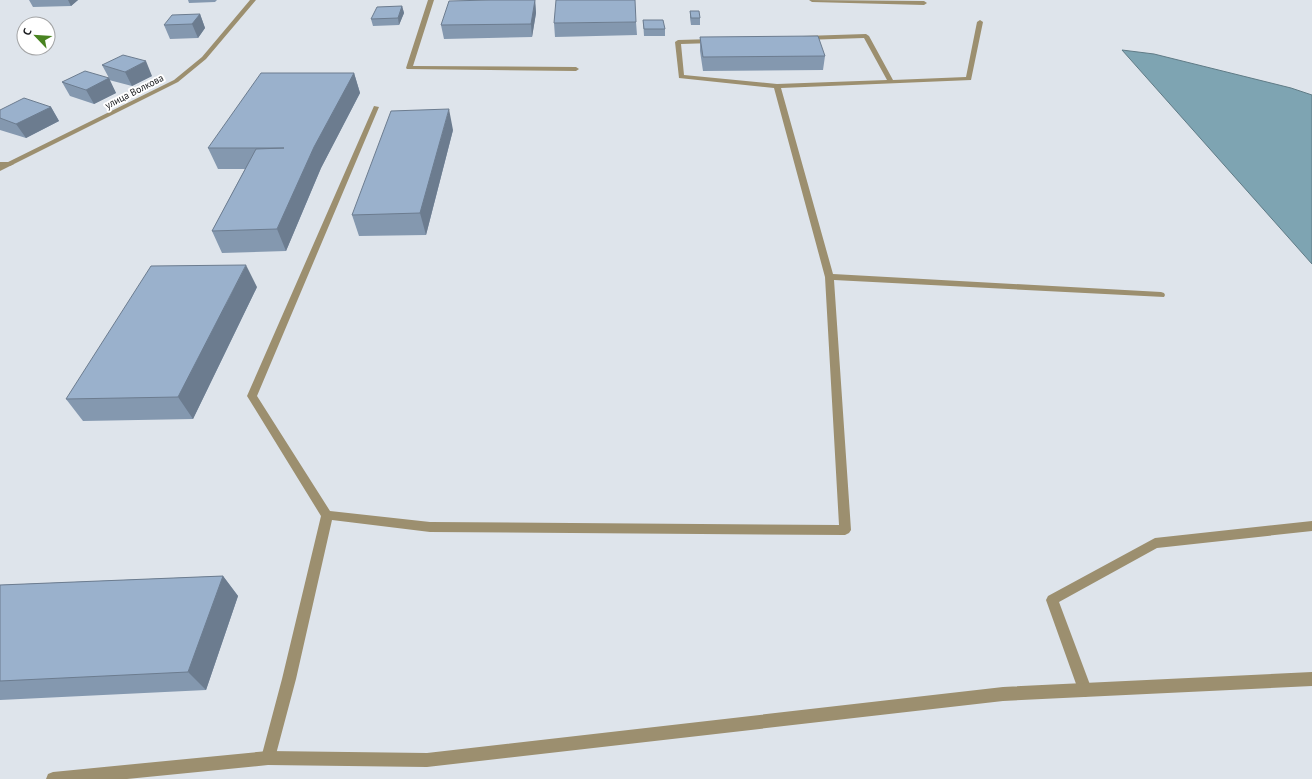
<svg xmlns="http://www.w3.org/2000/svg" width="1312" height="779" viewBox="0 0 1312 779" font-family="'PT Sans',sans-serif">
  <style>
    .water { fill: #7ea4b2; stroke: #607b86 }
    .lines { fill: none; stroke-linecap: round; stroke-linejoin: round }
    .lane { fill: #9c8f6f; fill-rule: evenodd }
    .street { fill: #9c8f6f; fill-rule: evenodd }
    .wall { fill: #8498af }
    .shaded-wall { fill: #6c7c8f }
    .building { fill: #9ab1cc; stroke: #6c7c8f }
    .labels { text-anchor: middle; stroke-width: 4; stroke-linejoin: round; paint-order: stroke }
    .far-street-label { font-size: 10px; fill: #191b1e; stroke: #fff }
  </style>
  <rect width="100%" height="100%" fill="#dee4eb"/>
  <!-- water -->
  <path class="water" d="M1122 50 1154 54 1291 88 1312 95V264Z"/>
  <g class="lines">
    <!-- lane -->
    <path class="lane" d="M428 0H434L413 66 576 67 579 69 576 71 407 69 406 68Z
      M980 20 983 22 971 80 781 88 833 274 1161 292 1164 293 1165 295 1164 297 834 280 851 530 849 533 845 535 430 532 332 520 296 679 275 758 273 763 268 765 263 763 261 758 282 679 321 516 247 396 374 106 379 107 257 396 330 511 430 522 839 525 825 277 774 88 679 78 675 42 678 40 713 39 716 41 713 43 681 44 684 75 777 84 887 80 864 38 804 40 801 38 804 36 866 34 869 36 893 80 966 77 977 22Z
      M0 162H10L14 164 10 166H0Z
      M1312 521V531L1157 548 1059 602 1092 690 1090 695 1085 697 1080 695 1046 600 1048 596 1155 538Z"/>
    <!-- street -->
    <path class="street" d="M250 0H256L206 59 178 82 0 171V166L174 80 202 57Z
      M809 0 924 1 927 3 924 5 812 2Z
      M1312 672V686L1003 701 427 767 268 765 127 779H46L48 774 53 772 268 751 427 753 1003 687Z"/>
  </g>
  <!-- wall -->
  <path class="wall" d="M29 0H78L71 6 33 7Z
    M188 0H217L215 2 189 3Z
    M535 0 536 13 532 37 444 39 441 25Z
    M402 6 404 13 399 25 373 26 371 19Z
    M690 11 700 18V25H691L690 18Z
    M200 14 205 28 198 38 170 39 164 25Z
    M643 20 665 29V36H644Z
    M636 22 637 35 555 37 554 23Z
    M700 37 825 56 823 70 703 71 700 51Z
    M102 65 152 76 132 86 109 80 116 93 94 104 70 96 62 82 109 78Z
    M354 73 360 93 321 168 286 251 222 253 212 231 245 169H218L208 148Z
    M51 107 59 121 26 138 0 130V110Z
    M453 130 426 235 359 236 352 215Z
    M257 287 193 419 83 421 66 399Z
    M223 576 238 596 206 690 0 700V585Z"/>
  <!-- shaded-wall -->
  <path class="shaded-wall" d="M68 0H78L71 6Z
    M535 0 536 13 532 37 531 24Z
    M402 6 404 13 399 25 398 18Z
    M200 14 205 28 198 38 192 24Z
    M146 61 152 76 132 86 125 72Z
    M354 73 360 93 321 168 286 251 277 229 314 147Z
    M109 78 116 93 94 104 86 90Z
    M51 107 59 121 26 138 16 124Z
    M449 109 453 130 426 235 420 213Z
    M246 265 257 287 193 419 178 397Z
    M223 576 238 596 206 690 188 672Z"/>
  <!-- building -->
  <path class="building" d="M490 0H535L531 24 441 25 449 1Z
    M556 0H635L636 22 554 23Z
    M402 6 398 18 371 19 377 7Z
    M690 11H699L700 18H691Z
    M200 14 192 24 164 25 172 15Z
    M643 20H663L665 29H644Z
    M818 36 825 56 703 57 700 37Z
    M123 55 146 61 125 72 102 65Z
    M85 71 109 78 86 90 62 82Z
    M261 73H354L314 147 277 229 212 231 256 149 284 148H208Z
    M24 98 51 107 16 124 0 118V110Z
    M449 109 420 213 352 215 391 111Z
    M246 265 178 397 66 399 151 266Z
    M223 576 188 672 0 681V585Z"/>
  <g class="labels">
    <!-- far-street labels -->
    <g class="far-street-label">
      <text transform="translate(134 91) rotate(-27)" y="4">улица Волкова</text>
    </g>
  </g>
  <!-- north arrow -->
  <g transform="translate(36 36) rotate(295)"><circle r="19" fill="#ffffff" stroke="#a3a4a5"/>
  <path d="M0-3L7 15L0 10L-7 15Z" fill="#488320"/>
  <text y="-6" font-size="11" font-weight="bold" text-anchor="middle" fill="#191b1e">С</text>
  </g>
</svg>
